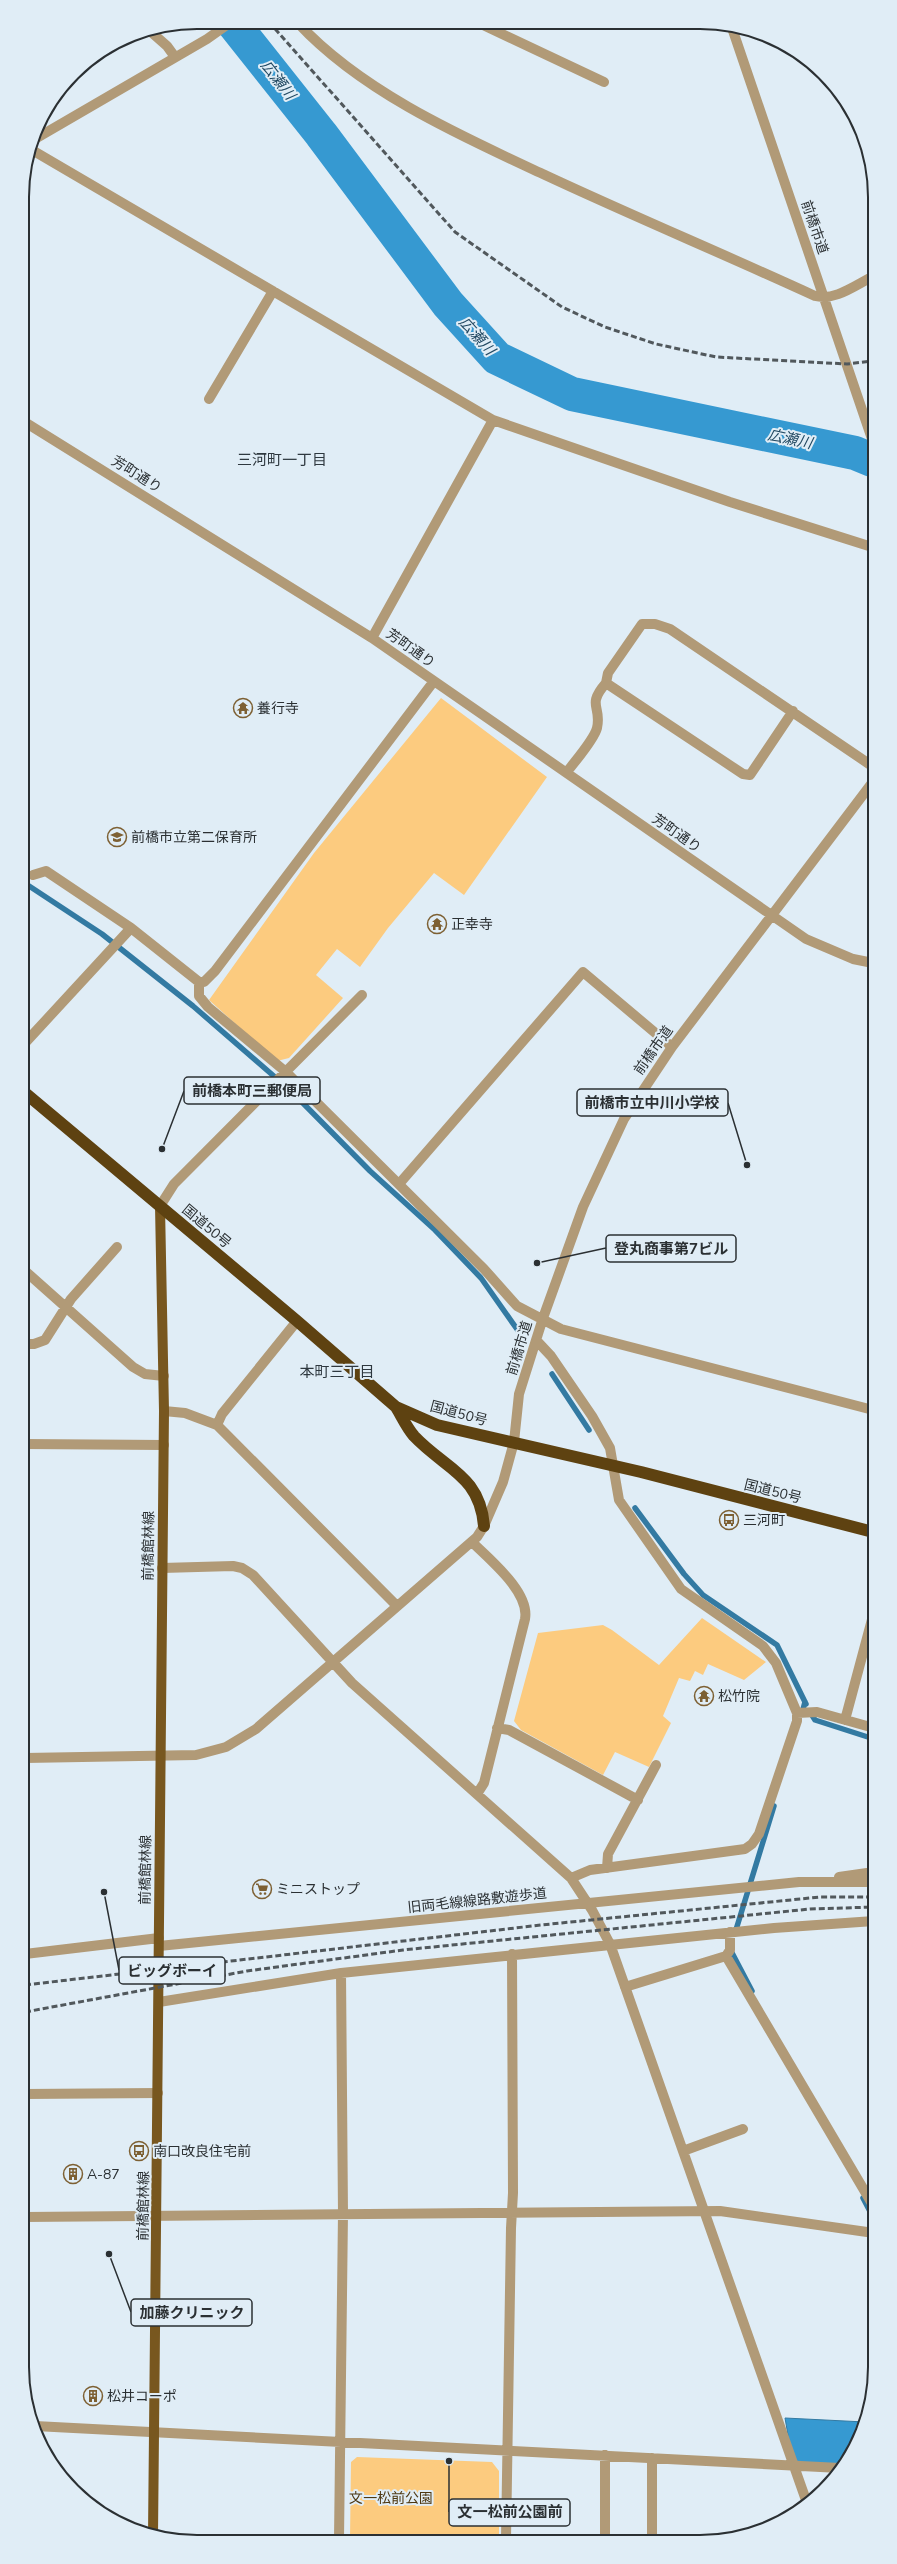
<svg xmlns="http://www.w3.org/2000/svg" width="897" height="2564" viewBox="0 0 897 2564" font-family="'Nunito Sans','Noto Sans JP',sans-serif">
  <style>
    .green { fill: #fccb7f }
    .water { fill: #3699d1; stroke: #337aa2 }
    .lines { fill: none; stroke-linecap: round; stroke-linejoin: round }
    .stream { stroke: #337aa2; stroke-width: 5.5 }
    .river { stroke: #3699d1; stroke-width: 34 }
    .minor { stroke: #b19a77; stroke-width: 10 }
    .major { stroke: #78571f; stroke-width: 10 }
    .highway { stroke: #5e4211; stroke-width: 12 }
    .rail { stroke: #51585c; stroke-width: 3; stroke-dasharray: 6 3; stroke-linecap: butt }
    .labels { text-anchor: middle; stroke-width: 4; stroke-linejoin: round; paint-order: stroke }
    .street-label { font-size: 14px; fill: #2b3033; stroke: #e0edf6 }
    .poi-label { font-size: 14px; fill: #2b3033; stroke: #e0edf6; text-anchor: start }
    .park-label { font-size: 14px; fill: #4e3812; stroke: #e0edf6 }
    .water-label { font-size: 15px; font-style: italic; fill: #234a63; stroke: #e0edf6 }
    .neighbourhood-label { font-size: 15px; fill: #2e383f; stroke: #e0edf6 }
    .rim { fill: none; stroke: #2b3033; stroke-width: 2 }
    .leader { fill: none; stroke: #2b3033; stroke-width: 1.5 }
    .callout-dot { fill: #2b3033; stroke: #e0edf6; stroke-width: 1.5 }
    .callout { fill: #e0edf6; stroke: #2b3033; stroke-width: 1.5 }
    .callout-label { font-size: 15px; text-anchor: middle; font-weight: bold; fill: #2b3033 }
  </style>
  <rect width="100%" height="100%" fill="#e0edf6"/>
  <!-- green -->
  <path class="green" d="M441 698 547 777 464 895 434 873 388 928 360 967 337 949 316 975 343 998 289 1058 277 1061 209 1000 314 853Z
    M702 1618 766 1662 744 1680 708 1664 703 1675 695 1671 690 1681 679 1678 663 1716 671 1723 649 1767 615 1752 603 1775 521 1730 514 1721 538 1633 603 1625 612 1630 659 1665Z
    M357 2457 492 2462 499 2471V2539H350L351 2462Z"/>
  <!-- water -->
  <path class="water" d="M785 2418 865 2422 862 2434 840 2468 793 2464Z"/>
  <g class="lines">
    <!-- stream -->
    <path class="stream" d="M23 882 102 934 193 1006 291 1091 370 1171 435 1230 481 1278 519 1332
      M552 1374 589 1430
      M635 1508 684 1574 703 1595 777 1645 806 1704
      M810 1712 815 1720 874 1739
      M802 1713 805 1702
      M735 1933 774 1806
      M730 1949 752 1991
      M863 2198 874 2219"/>
    <!-- river -->
    <path class="river" d="M232 22 321 134 448 304 497 358 572 394 855 453 872 460"/>
    <!-- minor -->
    <path class="minor" d="M298 23C362 92 461 136 545 175 635 217 726 255 815 296 835 301 854 286 872 277
      M481 24 604 82
      M731 25 872 439
      M150 31 167 46 175 57
      M35 139 207 39 231 22
      M32 150 493 420 730 502 872 547
      M209 399 273 291
      M23 421 372 638 806 939 853 959 873 963
      M372 638 493 420
      M793 711 750 775 743 774 606 683 608 673 642 624H655L670 629 872 766
      M567 772C575 761 594 740 597 728 602 706 586 706 606 683
      M33 875 46 871 131 928 199 982H204L215 971 434 681
      M199 982V996L208 1007 286 1072 484 1269 517 1306 561 1329 873 1410
      M24 1044 131 928
      M399 1184 583 972 672 1047
      M160 1206 174 1184 362 995
      M24 1270 133 1367 145 1374 164 1376
      M536 1340 551 1356 592 1416 610 1448 619 1500 681 1589 763 1646 776 1663 797 1713V1721L759 1834 752 1844 745 1849 590 1870 571 1878
      M24 1344H34L45 1340 71 1299 117 1247
      M164 1411 185 1413 217 1425 397 1606
      M217 1425 222 1414 297 1321
      M24 1444 164 1445
      M472 1542C490 1560 530 1592 525 1619L484 1783 477 1794
      M162 1568 233 1566 242 1568 253 1575 352 1683 571 1878 592 1910 610 1944 807 2503
      M797 1713 817 1712 874 1728
      M845 1720 874 1612
      M497 1728 509 1730 638 1800
      M25 1758 196 1755 226 1747 256 1729 477 1537 484 1526 503 1482 514 1442 519 1394 543 1318 583 1207 624 1119 672 1047 872 783
      M607 1868 608 1854 656 1765
      M839 1877 874 1872
      M159 1946 799 1882H874
      M25 1954 159 1938
      M726 1956 874 2207
      M625 1987 726 1956 730 1950V1932
      M159 2002 341 1973 774 1928 874 1921
      M25 2094 158 2093
      M683 2151 743 2129
      M25 2217 720 2211 874 2233
      M35 2426 840 2468
      M652 2458V2539
      M339 2539 343 2213 341 1973
      M506 2539 511 2228 513 2193 512 1954
      M605 2539V2455"/>
    <!-- major -->
    <path class="major" d="M153 2535 164 1411 160 1206"/>
    <!-- highway -->
    <path class="highway" d="M24 1092 297 1321 396 1407 437 1425 641 1472 873 1532
      M396 1407C402 1417 407 1428 414 1436 445 1469 480 1475 484 1526"/>
    <!-- rail -->
    <path class="rail" d="M269 22 455 232 562 307 605 327 656 344 716 357 847 364 872 361
      M25 1985 541 1925 820 1897H874
      M25 2012 247 1971 403 1950 810 1909 874 1907"/>
  </g>
  <!-- icons -->
  <defs>
    <symbol id="temple-ring" viewBox="-11 -11 22 22"><circle r="9.5" fill="#e0edf6" stroke="#7d6033" stroke-width="1.5"/><path d="M0-6L5-2H3V0L6.5 2.5H4V6H1.5V3h-3V6H-4V2.5H-6.5L-3 0V-2H-5Z" fill="#7d6033"/></symbol>
    <symbol id="school-ring" viewBox="-11 -11 22 22"><circle r="9.5" fill="#e0edf6" stroke="#7d6033" stroke-width="1.5"/><path d="M0-5L7-2L0 1L-7-2ZM-4 1L0 2.5L4 1V4Q0 6-4 4Z" fill="#7d6033"/></symbol>
    <symbol id="bus-ring" viewBox="-11 -11 22 22"><circle r="9.5" fill="#e0edf6" stroke="#7d6033" stroke-width="1.5"/><path d="M-5-6H5V4H4V6H2V4H-2V6H-4V4H-5ZM-3.5-4V0h7V-4ZM-3.5 1.2v1.5H-2V1.2ZM2 1.2v1.5H3.5V1.2Z" fill="#7d6033"/></symbol>
    <symbol id="supermarket-ring" viewBox="-11 -11 22 22"><circle r="9.5" fill="#e0edf6" stroke="#7d6033" stroke-width="1.5"/><path d="M-6-5.5h2.5l.6 2H6L4.5 2H-2.5L-4.4-4H-6ZM-1.5 3.2a1.3 1.3 0 1 0 .1 0ZM3 3.2a1.3 1.3 0 1 0 .1 0Z" fill="#7d6033"/></symbol>
    <symbol id="building-ring" viewBox="-11 -11 22 22"><circle r="9.5" fill="#e0edf6" stroke="#7d6033" stroke-width="1.5"/><path d="M-4-6H4V6H1V3H-1V6H-4ZM-2.5-4.3h1.7v1.8h-1.7ZM.8-4.3h1.7v1.8H.8ZM-2.5-1h1.7V.8h-1.7ZM.8-1h1.7V.8H.8Z" fill="#7d6033"/></symbol>
  </defs>
  <g fill-rule="evenodd">
    <use href="#temple-ring" x="232" y="697" width="22" height="22"/>
    <use href="#school-ring" x="106" y="826" width="22" height="22"/>
    <use href="#temple-ring" x="426" y="913" width="22" height="22"/>
    <use href="#bus-ring" x="718" y="1509" width="22" height="22"/>
    <use href="#temple-ring" x="693" y="1685" width="22" height="22"/>
    <use href="#supermarket-ring" x="251" y="1878" width="22" height="22"/>
    <use href="#bus-ring" x="128" y="2140" width="22" height="22"/>
    <use href="#building-ring" x="62" y="2163" width="22" height="22"/>
    <use href="#building-ring" x="82" y="2385" width="22" height="22"/>
  </g>
  <g class="labels">
    <!-- street labels -->
    <g class="street-label">
      <text transform="translate(815 227) rotate(71)" y="5">前橋市道</text>
      <text transform="translate(137 474) rotate(32)" y="5">芳町通り</text>
      <text transform="translate(411 648) rotate(35)" y="5">芳町通り</text>
      <text transform="translate(677 833) rotate(35)" y="5">芳町通り</text>
      <text transform="translate(653 1050) rotate(-55)" y="5">前橋市道</text>
      <text transform="translate(207 1226) rotate(40)" y="5">国道50号</text>
      <text transform="translate(519 1348) rotate(-73)" y="5">前橋市道</text>
      <text transform="translate(459 1413) rotate(15)" y="5">国道50号</text>
      <text transform="translate(773 1491) rotate(14)" y="5">国道50号</text>
      <text transform="translate(148 1546) rotate(-89)" y="5">前橋館林線</text>
      <text transform="translate(145 1870) rotate(-89)" y="5">前橋館林線</text>
      <text transform="translate(477 1900) rotate(-6)" y="5">旧両毛線線路敷遊歩道</text>
      <text transform="translate(143 2206) rotate(-89)" y="5">前橋館林線</text>
    </g>
    <!-- poi labels -->
    <g class="poi-label">
      <text x="257" y="713">養行寺</text>
      <text x="131" y="842">前橋市立第二保育所</text>
      <text x="451" y="929">正幸寺</text>
      <text x="743" y="1525">三河町</text>
      <text x="718" y="1701">松竹院</text>
      <text x="276" y="1894">ミニストップ</text>
      <text x="153" y="2156">南口改良住宅前</text>
      <text x="87" y="2179">A-87</text>
      <text x="107" y="2401">松井コーポ</text>
    </g>
    <!-- park labels -->
    <g class="park-label">
      <text x="391" y="2503">文一松前公園</text>
    </g>
    <!-- water labels -->
    <g class="water-label">
      <text transform="translate(278 80) rotate(52)" y="5">広瀬川</text>
      <text transform="translate(477 336) rotate(48)" y="5">広瀬川</text>
      <text transform="translate(790 439) rotate(12)" y="5">広瀬川</text>
    </g>
    <!-- neighbourhood labels -->
    <g class="neighbourhood-label">
      <text x="282" y="465">三河町一丁目</text>
      <text x="337" y="1377">本町三丁目</text>
    </g>
  </g>
  <!-- crop -->
  <path d="M0 0H897V2564H0ZM197 29H700A168 168 0 0 1 868 197V2367A168 168 0 0 1 700 2535H197A168 168 0 0 1 29 2367V197A168 168 0 0 1 197 29Z" fill="#e0edf6" fill-rule="evenodd"/>
  <path class="rim" d="M197 29H700A168 168 0 0 1 868 197V2367A168 168 0 0 1 700 2535H197A168 168 0 0 1 29 2367V197A168 168 0 0 1 197 29Z"/>
  <!-- callouts -->
  <path class="leader" d="M162 1149L184 1091M747 1165L728 1103M537 1263L606 1248M104 1892L119 1970M109 2254L131 2312M449 2461L449 2512"/>
  <g class="callout-dot">
    <circle cx="162" cy="1149" r="4"/>
    <circle cx="747" cy="1165" r="4"/>
    <circle cx="537" cy="1263" r="4"/>
    <circle cx="104" cy="1892" r="4"/>
    <circle cx="109" cy="2254" r="4"/>
    <circle cx="449" cy="2461" r="4"/>
  </g>
  <g class="callout">
    <rect x="184" y="1077" width="136" height="27" rx="4"/>
    <rect x="577" y="1089" width="151" height="27" rx="4"/>
    <rect x="606" y="1235" width="130" height="27" rx="4"/>
    <rect x="119" y="1957" width="106" height="27" rx="4"/>
    <rect x="131" y="2299" width="121" height="27" rx="4"/>
    <rect x="449" y="2499" width="121" height="27" rx="4"/>
  </g>
  <g class="callout-label">
    <text x="252" y="1096">前橋本町三郵便局</text>
    <text x="652" y="1108">前橋市立中川小学校</text>
    <text x="671" y="1254">登丸商事第7ビル</text>
    <text x="172" y="1976">ビッグボーイ</text>
    <text x="192" y="2318">加藤クリニック</text>
    <text x="510" y="2517">文一松前公園前</text>
  </g>
</svg>
